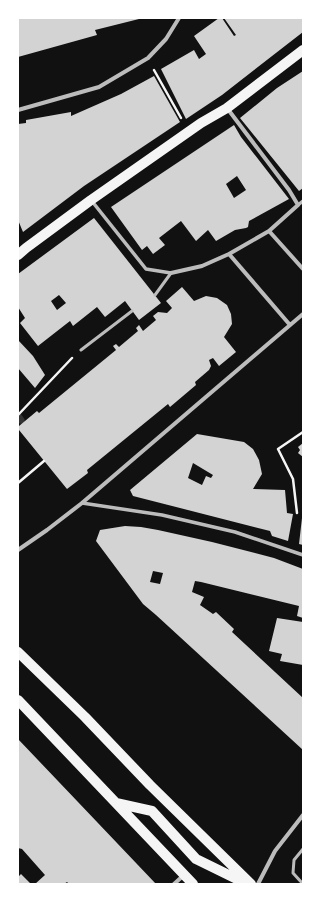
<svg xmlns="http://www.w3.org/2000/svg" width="321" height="902" viewBox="0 0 321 902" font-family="Ubuntu,sans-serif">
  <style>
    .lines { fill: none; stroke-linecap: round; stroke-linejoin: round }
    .stream { stroke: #333; stroke-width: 7 }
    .building { fill: #d3d3d3; fill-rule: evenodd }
    .path { stroke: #f5f5f5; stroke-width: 2.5 }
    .service { stroke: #bcbcbc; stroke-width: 3 }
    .pedestrian { stroke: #bcbcbc; stroke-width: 3.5 }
    .minor { stroke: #bcbcbc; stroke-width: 4 }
    .primary { stroke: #f5f5f5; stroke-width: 10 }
  </style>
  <rect width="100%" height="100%" fill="#111"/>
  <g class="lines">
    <!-- stream -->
    <path class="stream" d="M18 416 21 420"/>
  </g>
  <!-- building -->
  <path class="building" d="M18 18H139V19L95 30 97 35 18 57Z
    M219 18H222L234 36 236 35 224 18H303V32L222 95 186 119 161 69 194 50 199 59 206 54 194 36Z
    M303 71V188L299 191 240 118 277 88Z
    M154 76 180 122 84 186 23 232 18 220V124L26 123V120L71 112V116L121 94Z
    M234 125 241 137 289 199 249 221 248 227 246 228 235 230 216 241 208 230 196 241 181 221 159 238 165 245 153 254 147 246 142 250 111 207ZM237 176 246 190 234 198 226 184Z
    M94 218 161 303 139 320 125 301 105 317 97 307 73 326 70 321 38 346 20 323 25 318 18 307V274ZM59 295 66 303 57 310 51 301Z
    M182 287 194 301 206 296 217 298 227 305 231 314 232 324 224 337 236 352 219 366 213 358 209 360 211 366 209 370 195 382 196 385 170 407 168 404 87 470 88 473 67 489 19 430V426L37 411 39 413 116 350 113 346 116 344 119 347 138 331 136 328 139 325 143 331 156 320 153 316 158 312 167 313 172 308 166 301Z
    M18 340 33 356 45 375 35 388 18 368Z
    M197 434 244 442 253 449 259 460 262 474 253 489 285 490 287 513 293 514 288 541 272 536 270 531 133 496 130 490ZM193 463 213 475 211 478 206 476 202 485 188 478Z
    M303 443V457L298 453 300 450 298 447Z
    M302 518H303V545L299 544Z
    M125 526 141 527 158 530 212 542 274 558 303 569V618L297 616 299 606 201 582 195 581 192 592 204 597 200 605 213 614 216 612 234 629 232 632 303 698V750L156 615 143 604 96 541 100 530ZM153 571 163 573 160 584 150 582Z
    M277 618 303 622V665L280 661 282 654 269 651Z
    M18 739 78 802 156 884H69L67 882 64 884H35L45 875 22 849 18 848Z
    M21 874 31 884H18V877Z"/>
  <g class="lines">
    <!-- path -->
    <path class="path" d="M154 70 181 118
      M18 415 72 358
      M18 483 44 461
      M297 513 293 479 278 449 303 432"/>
    <!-- service -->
    <path class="service" d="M155 295 171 273
      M81 350 132 311
      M303 884 293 873 294 860 303 849"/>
    <!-- pedestrian -->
    <path class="pedestrian" d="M91 200 146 269 171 273
      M298 205 303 201
      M82 503 162 515 235 532 303 555"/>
    <!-- minor -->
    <path class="minor" d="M227 108 289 190 298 205 269 231
      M18 110 99 87 148 58 166 39 179 18
      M171 273 202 266 229 254
      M290 325 229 254 269 231 303 269
      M18 550 47 530 82 503 303 314
      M174 884 184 875
      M258 884 275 851 303 815"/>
    <!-- primary -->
    <path class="primary" d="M18 255 26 248 91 200 201 123 227 108 303 50
      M18 652 85 717 150 785 251 884
      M18 700 193 884
      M116 803 152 811 196 859 247 884"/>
  </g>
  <!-- border -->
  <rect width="321" height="902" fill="none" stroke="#ffffff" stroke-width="38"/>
</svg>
